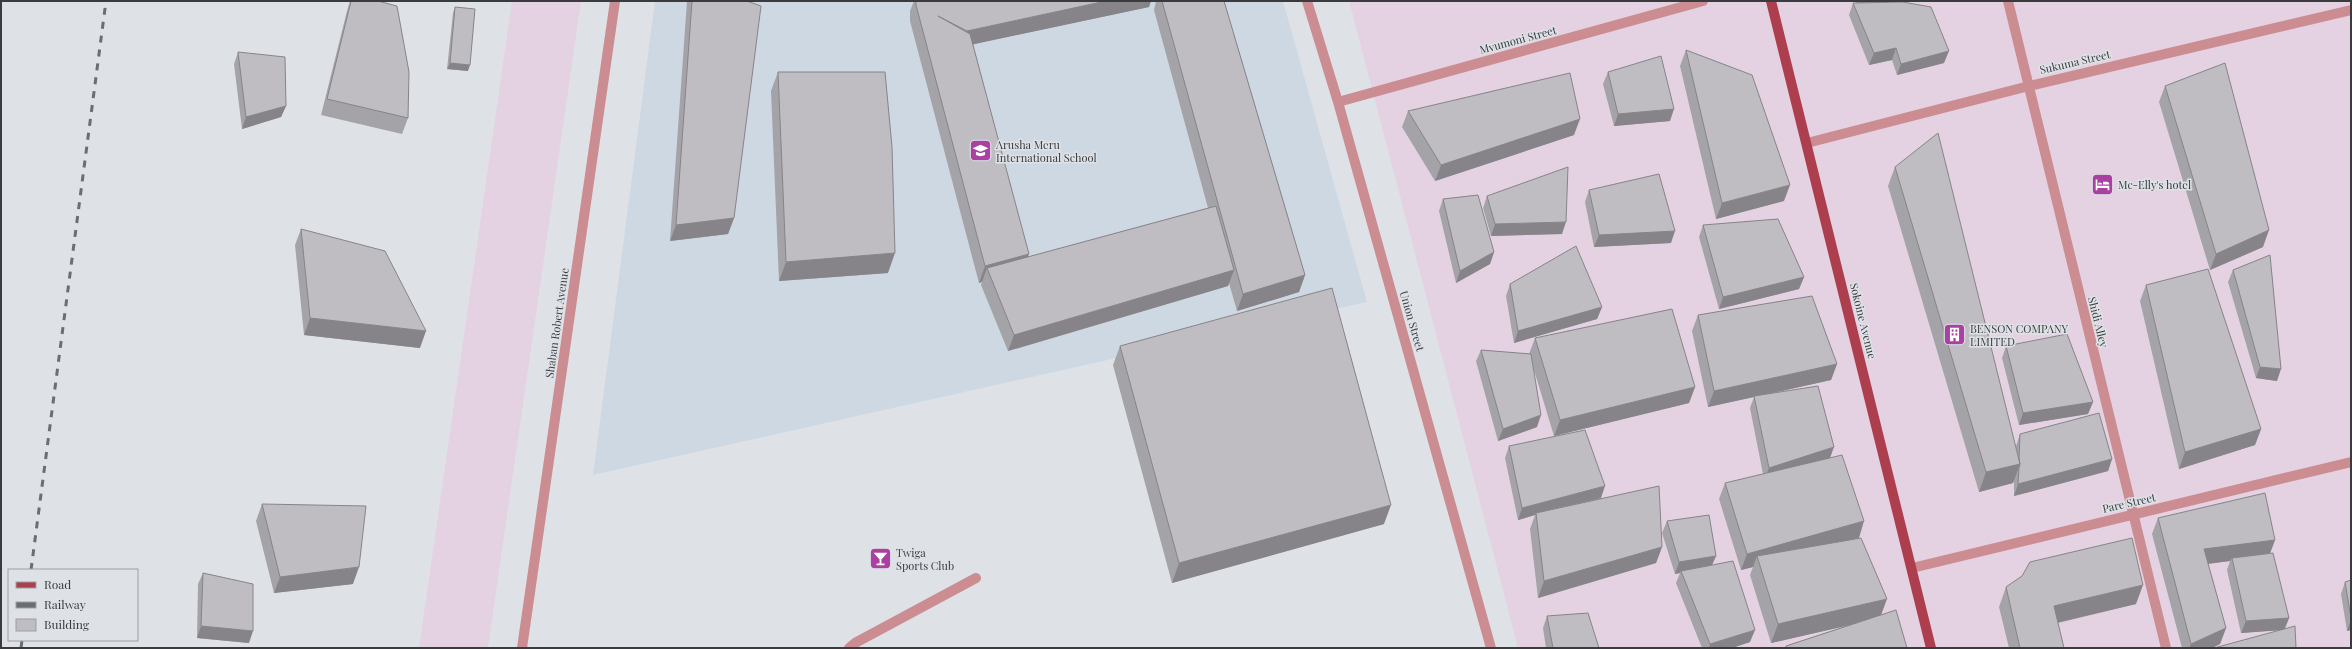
<svg xmlns="http://www.w3.org/2000/svg" width="2352" height="649" viewBox="0 0 2352 649" font-family="'Playfair Display',serif">
  <style>
    .commercial { fill: #e4d2e2 }
    .built { fill: #ced8e2 }
    .lines { fill: none; stroke-linecap: round; stroke-linejoin: round }
    .lane { stroke: #cb8d91; stroke-width: 10 }
    .street { stroke: #cb8d91; stroke-width: 10 }
    .primary { stroke: #ac3e4e; stroke-width: 10 }
    .rail { stroke: #6b6e70; stroke-width: 3; stroke-dasharray: 7 7; stroke-linecap: butt }
    .wall { fill: #a4a3a7 }
    .shaded-wall { fill: #868488 }
    .building { fill: #bfbdc2; stroke: #868488 }
    .labels { text-anchor: middle; stroke-width: 3; stroke-linejoin: round; paint-order: stroke }
    .street-label { font-size: 11px; fill: #393b3c; stroke: #dee2e7 }
    .poi-label { font-size: 11px; fill: #393b3c; stroke: #dee2e7; text-anchor: start }
  </style>
  <rect width="100%" height="100%" fill="#dee2e7"/>
  <!-- commercial -->
  <path class="commercial" d="M512 1H581L488 648H419Z
    M1349 1H2351V648H1518Z"/>
  <!-- built -->
  <path class="built" d="M655 1H1283L1367 302 593 475Z"/>
  <g class="lines">
    <!-- lane -->
    <path class="lane" d="M849 648 855 643 976 578"/>
    <!-- street -->
    <path class="street" d="M1307 1 1338 102 1491 648
      M2008 1 2166 648
      M1338 102 1703 1
      M1807 143 2029 86 2351 10
      M1912 568 2351 462
      M522 648 615 1"/>
    <!-- primary -->
    <path class="primary" d="M1771 1 1931 648"/>
    <!-- rail -->
    <path class="rail" d="M31 570 106 1
      M21 648 22 640"/>
  </g>
  <!-- wall -->
  <path class="wall" d="M350 1H378L408 118 402 134 321 115 347 11Z
    M687 1H747L734 218 728 234 670 241Z
    M914 1H1151L1149 7 973 44 1028 257 1208 208 1154 10 1156 1H1224L1305 275 1299 292 1237 311 1229 283 1228 286 1008 351 981 285 982 282 979 283 910 21V11Z
    M1855 1H1893L1887 2 1944 63 1897 75 1892 60 1869 65 1849 15 1853 3H1856Z
    M455 7 468 71 447 69 453 13Z
    M1686 50 1784 201 1716 219 1680 66Z
    M238 52 286 106 281 117 242 129 234 64Z
    M778 72 888 273 779 281 771 91Z
    M1608 72 1670 121 1614 126 1603 84Z
    M2165 86 2263 247 2210 270 2159 102Z
    M1408 111 1574 135 1435 181 1402 127Z
    M1895 167 2016 446 2020 434 2112 459 2108 471 2014 496V480L2013 483 1979 492 1888 186Z
    M1589 190 1671 243 1594 247 1585 202Z
    M1487 196 1562 234 1491 236 1483 208Z
    M1443 199 1494 252 1490 264 1456 283 1439 211Z
    M1703 225 1804 277 1799 289 1719 309 1699 237Z
    M301 229 420 348 304 335 295 245Z
    M2233 270 2277 381 2256 378 2228 282Z
    M1510 284 1602 307 1597 319 1514 343 1506 296Z
    M2146 285 2261 429 2255 445 2179 469 2140 301Z
    M1698 315 1837 364 1831 380 1768 394 1830 458 1859 538 1849 540 1881 614 1907 648H1785L1786 646 1846 626 1771 643 1750 575 1753 567 1741 570 1719 499 1725 483 1763 474 1750 408 1754 397 1708 407 1692 331Z
    M1535 338 1695 387 1689 403 1554 436 1534 370 1537 427 1498 441 1476 361 1481 350 1529 354Z
    M1120 346 1384 524 1172 583 1113 365Z
    M2006 346 2093 402 2088 414 2019 425 2002 358Z
    M1509 446 1601 498 1662 547 1656 563 1538 598 1530 529 1535 515 1518 520 1505 458Z
    M262 504 353 584 274 593 256 521Z
    M2158 518 2275 540 2270 553 2289 618 2285 629 2279 630 2241 633 2227 570 2230 561 2208 564 2226 628 2220 644 2212 648H2182L2152 534Z
    M1667 521 1716 556 1712 565 1750 642 1732 648H1702L1676 583 1680 573 1675 574 1662 533Z
    M203 573 249 643 197 638 198 584Z
    M2351 580V630L2347 631 2341 594 2345 582Z
    M2006 587 2136 604 2058 623 2064 648H2009L1999 607Z
    M1547 616 1599 648H1546L1543 628Z"/>
  <!-- shaded-wall -->
  <path class="shaded-wall" d="M1106 1H1151L1149 7 961 47 967 31Z
    M1860 1H1893L1857 10Z
    M1896 48 1892 60 1869 65 1874 53Z
    M1949 51 1944 63 1897 75 1901 64Z
    M450 63 470 65 468 71 447 69Z
    M286 106 281 117 242 129 246 117Z
    M1674 109 1670 121 1614 126 1618 114Z
    M1580 119 1574 135 1435 181 1441 165Z
    M1790 185 1784 201 1716 219 1722 203Z
    M734 218 728 234 670 241 676 225Z
    M1566 222 1562 234 1491 236 1495 224Z
    M2269 230 2263 247 2210 270 2216 254Z
    M1675 231 1671 243 1594 247 1599 235Z
    M1494 252 1490 264 1456 283 1460 271Z
    M895 253 888 273 779 281 786 262Z
    M1029 254 1023 270 987 268 982 282 979 283 985 266Z
    M1234 270 1228 286 1008 351 1014 335Z
    M1305 275 1299 292 1237 311 1243 294Z
    M1804 277 1799 289 1719 309 1723 297Z
    M1602 307 1597 319 1514 343 1518 331Z
    M310 318 426 331 420 348 304 335Z
    M1837 364 1831 380 1708 407 1714 391Z
    M2260 367 2281 369 2277 381 2256 378Z
    M1695 387 1689 403 1554 436 1560 420Z
    M2093 402 2088 414 2019 425 2023 413Z
    M1541 415 1537 427 1498 441 1503 429Z
    M2261 429 2255 445 2179 469 2185 452Z
    M1834 447 1830 458 1764 480 1769 468Z
    M2112 459 2108 471 2014 496 2018 484Z
    M2020 464 2013 483 1979 492 1986 472Z
    M1605 486 1601 498 1536 513 1535 515 1518 520 1522 508Z
    M1391 505 1384 524 1172 583 1179 563Z
    M1864 521 1859 538 1760 565 1757 556 1753 567 1741 570 1747 554Z
    M2275 540 2269 556 2232 558 2230 561 2198 565 2204 549Z
    M1662 547 1656 563 1538 598 1544 581Z
    M1716 556 1711 567 1681 571 1680 573 1675 574 1679 562Z
    M359 567 353 584 274 593 280 577Z
    M2143 585 2136 604 2047 625 2054 606Z
    M1887 599 1880 618 1771 643 1778 624Z
    M2289 618 2284 630 2241 633 2246 621Z
    M2351 620V630L2347 631Z
    M201 626 253 631 249 643 197 638Z
    M2226 628 2220 644 2212 648H2189L2191 644Z
    M1755 630 1750 642 1732 648H1709L1710 644Z"/>
  <!-- building -->
  <path class="building" d="M351 1H378L397 6 409 72 408 118 327 99Z
    M692 1H747L761 6 734 218 676 225Z
    M916 1H1106L967 31 938 16 970 34 1029 254 985 266 916 5Z
    M1162 1H1224L1305 275 1243 294Z
    M1903 2 1931 7 1949 51 1901 64 1896 48 1874 53 1853 3Z
    M455 7 475 9 470 65 450 63Z
    M1686 50 1752 75 1790 185 1722 203Z
    M238 52 285 57 286 106 246 117Z
    M1661 56 1674 109 1618 114 1608 72Z
    M2225 63 2269 230 2216 254 2165 86Z
    M778 72H885L892 147 895 253 786 262Z
    M1570 73 1580 119 1441 165 1408 111Z
    M1938 133 2020 464 1986 472 1895 167Z
    M1568 167 1566 222 1495 224 1487 196Z
    M1659 174 1675 231 1599 235 1589 190Z
    M1478 195 1494 252 1460 271 1443 199Z
    M1216 206 1234 270 1014 335 987 268Z
    M1778 219 1804 277 1723 297 1703 225Z
    M301 229 385 251 426 331 310 318Z
    M1576 246 1602 307 1518 331 1510 284Z
    M2270 255 2281 369 2260 367 2233 270Z
    M2208 269 2261 429 2185 452 2146 285Z
    M1332 288 1391 505 1179 563 1120 346Z
    M1812 296 1837 364 1714 391 1698 315Z
    M1672 309 1695 387 1560 420 1535 338Z
    M2067 334 2093 402 2023 413 2006 346Z
    M1481 350 1531 354 1541 415 1503 429Z
    M1818 386 1834 447 1769 468 1754 396Z
    M2099 413 2112 459 2018 484 2019 468 2020 464 2019 459 2020 434Z
    M1585 430 1605 486 1522 508 1509 446Z
    M1842 455 1864 521 1747 554 1725 483Z
    M1659 486 1662 547 1544 581 1536 513Z
    M2265 493 2275 540 2204 549 2226 628 2191 644 2158 518Z
    M262 504 366 506 359 567 280 577Z
    M1709 515 1716 556 1679 562 1667 521Z
    M1861 538 1887 599 1778 624 1757 556Z
    M2132 538 2143 585 2054 606 2064 648H2020L2006 587 2022 576 2030 562Z
    M2273 553 2289 618 2246 621 2232 558Z
    M1733 561 1755 630 1710 644 1681 571Z
    M203 573 253 584V631L201 626Z
    M2351 580V618L2345 582Z
    M1896 610 1907 648H1786V646Z
    M1588 613 1599 648H1553L1547 616Z
    M2295 626 2296 648H2214Z"/>
  <!-- icons -->
  <defs>
    <symbol id="school-square" viewBox="-11 -11 22 22"><rect x="-9" y="-9" width="18" height="18" rx="4" fill="#aa41a2" stroke="#dee2e7"/><path d="M0-5L7-2L0 1L-7-2ZM-4 1L0 2.5L4 1V4Q0 6-4 4Z" fill="#fff"/></symbol>
    <symbol id="hotel-square" viewBox="-11 -11 22 22"><rect x="-9" y="-9" width="18" height="18" rx="4" fill="#aa41a2" stroke="#dee2e7"/><path d="M-6-4.5h1.5V1H6V5H4.5V3h-9V5H-6ZM-4 0a1.8 1.8 0 1 1 3.6 0ZM.5 0V-2.5h3Q6-2.5 6 0Z" fill="#fff"/></symbol>
    <symbol id="building-square" viewBox="-11 -11 22 22"><rect x="-9" y="-9" width="18" height="18" rx="4" fill="#aa41a2" stroke="#dee2e7"/><path d="M-4-6H4V6H1V3H-1V6H-4ZM-2.5-4.3h1.7v1.8h-1.7ZM.8-4.3h1.7v1.8H.8ZM-2.5-1h1.7V.8h-1.7ZM.8-1h1.7V.8H.8Z" fill="#fff"/></symbol>
    <symbol id="bar-square" viewBox="-11 -11 22 22"><rect x="-9" y="-9" width="18" height="18" rx="4" fill="#aa41a2" stroke="#dee2e7"/><path d="M-6-5H6L.8 .8V4.5H3.5V6h-7V4.5H-.8V.8Z" fill="#fff"/></symbol>
  </defs>
  <g fill-rule="evenodd">
    <use href="#school-square" x="968" y="138" width="25" height="25"/>
    <use href="#hotel-square" x="2090" y="172" width="25" height="25"/>
    <use href="#building-square" x="1942" y="322" width="25" height="25"/>
    <use href="#bar-square" x="868" y="546" width="25" height="25"/>
  </g>
  <g class="labels">
    <!-- street labels -->
    <g class="street-label">
      <text transform="translate(1518 40) rotate(-15)" y="4">Mvumoni Street</text>
      <text transform="translate(2075 62) rotate(-13)" y="4">Sukuma Street</text>
      <text transform="translate(1412 321) rotate(74)" y="4">Union Street</text>
      <text transform="translate(1863 321) rotate(76)" y="4">Sokoine Avenue</text>
      <text transform="translate(2098 322) rotate(76)" y="4">Shidi Alley</text>
      <text transform="translate(557 323) rotate(-82)" y="4">Shaban Robert Avenue</text>
      <text transform="translate(2129 503) rotate(-13)" y="4">Pare Street</text>
    </g>
    <!-- poi labels -->
    <g class="poi-label">
      <text x="996" y="149">Arusha Meru<tspan x="996" dy="13">International School</tspan></text>
      <text x="2118" y="189">Mc-Elly's hotel</text>
      <text x="1970" y="333">BENSON COMPANY<tspan x="1970" dy="13">LIMITED</tspan></text>
      <text x="896" y="557">Twiga<tspan x="896" dy="13">Sports Club</tspan></text>
    </g>
  </g>
  <!-- border -->
  <rect width="2352" height="649" fill="none" stroke="#393b3c" stroke-width="4"/>
  <!-- legend -->
  <rect x="8" y="569" width="130" height="72" fill="#dee2e7" stroke="#9c9fa3"/>
  <rect x="16" y="582" width="20" height="6" fill="#ac3e4e" stroke="#9c9fa3"/>
  <text x="44" y="589" font-size="12" fill="#393b3c">Road</text>
  <rect x="16" y="602" width="20" height="6" fill="#6b6e70" stroke="#9c9fa3"/>
  <text x="44" y="609" font-size="12" fill="#393b3c">Railway</text>
  <rect x="16" y="619" width="20" height="12" fill="#bfbdc2" stroke="#9c9fa3"/>
  <text x="44" y="629" font-size="12" fill="#393b3c">Building</text>
</svg>
